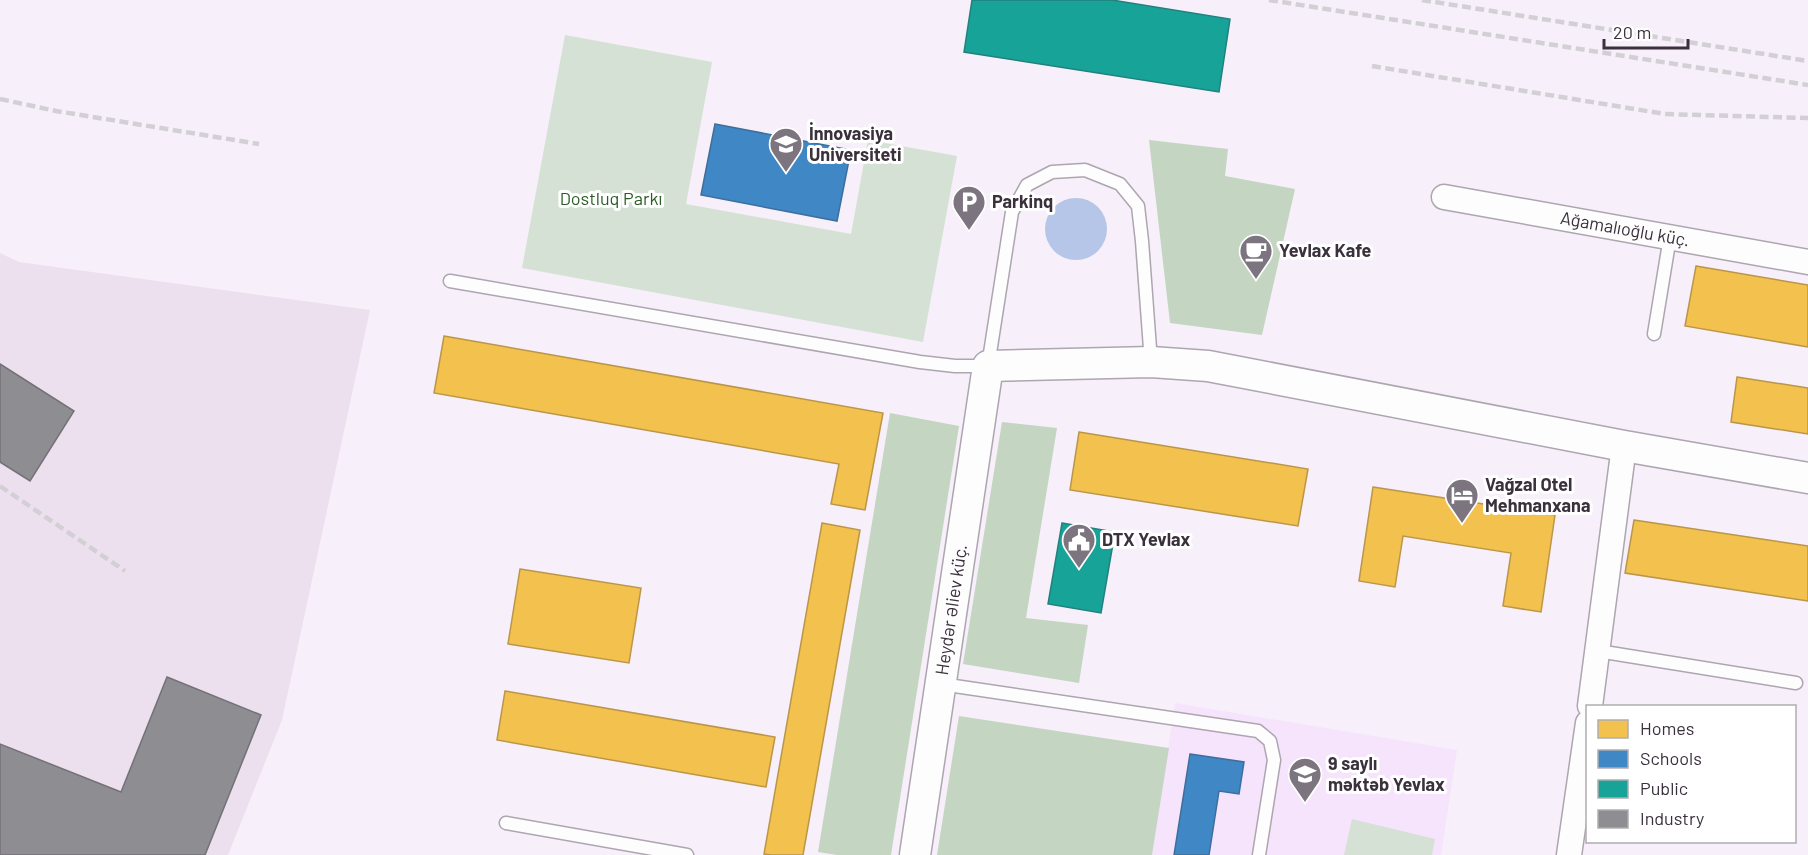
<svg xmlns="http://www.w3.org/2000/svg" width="1808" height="855" viewBox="0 0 1808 855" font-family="Barlow,sans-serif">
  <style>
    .industrial { fill: #ede0ee }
    .built { fill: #f6e3fc }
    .green { fill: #d5e1d4 }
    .forest { fill: #c4d5c2 }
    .water { fill: #b6c6e8 }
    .homes { fill: #f2c14e; stroke: #bb9649; stroke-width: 1.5 }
    .schools { fill: #3f88c5; stroke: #3e6e9c; stroke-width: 1.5 }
    .public { fill: #17a398; stroke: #22817d; stroke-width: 1.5 }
    .industry { fill: #8d8d92; stroke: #747178; stroke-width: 1.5 }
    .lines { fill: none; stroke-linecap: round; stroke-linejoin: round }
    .service-casing { stroke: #ada5af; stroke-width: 15 }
    .minor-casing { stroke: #ada5af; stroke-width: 27 }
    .tertiary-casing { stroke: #ada5af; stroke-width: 33 }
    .service { stroke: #fefdfe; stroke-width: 12 }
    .minor { stroke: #fefdfe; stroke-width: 24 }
    .tertiary { stroke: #fefdfe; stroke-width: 30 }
    .rail { stroke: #d2d0d4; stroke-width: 4.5; stroke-dasharray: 9 4.5; stroke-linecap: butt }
    .labels { text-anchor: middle; stroke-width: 6; stroke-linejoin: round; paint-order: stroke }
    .poi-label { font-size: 18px; font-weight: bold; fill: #3a313d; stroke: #fff; text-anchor: start }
    .park-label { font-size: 18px; fill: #2b5d26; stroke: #fff }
    .street-label { font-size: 18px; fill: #3a313d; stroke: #fff }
  </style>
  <rect width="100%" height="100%" fill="#f7eff9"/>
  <!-- industrial -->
  <path class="industrial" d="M0 253 19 262 370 310 282 720 228 855H0Z"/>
  <!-- built -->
  <path class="built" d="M1175 703 1457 750 1441 855H1152Z"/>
  <!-- green -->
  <path class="green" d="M565 35 712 62 686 204 851 234 868 140 957 156 923 342 522 268Z
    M1352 819 1435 839 1432 855H1344Z"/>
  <!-- forest -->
  <path class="forest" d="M1149 140 1228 149 1225 176 1295 189 1262 335 1170 323Z
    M890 413 959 426 891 855H837L818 852Z
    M1002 422 1057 428 1026 618 1088 625 1079 683 963 664Z
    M959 716 1169 748 1152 855H937Z"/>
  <!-- water -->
  <path class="water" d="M1045 229a31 31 0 1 1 62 0a31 31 0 1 1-62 0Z"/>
  <!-- homes -->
  <path class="homes" d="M1696 266 1808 285V347L1685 326Z
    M444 336 883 413 865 510 831 504 839 464 434 393Z
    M1737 377 1808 388V434L1731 422Z
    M1079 432 1308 469 1298 526 1070 490Z
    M1373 487 1555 515 1541 612 1503 606 1511 553 1403 536 1395 587 1359 581Z
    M1634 520 1808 546V601L1625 573Z
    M822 523 860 530 803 855H771L764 854Z
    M520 569 641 588 629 663 508 644Z
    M505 691 775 737 766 787 497 740Z"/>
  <!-- schools -->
  <path class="schools" d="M715 124 851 150 837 221 701 195Z
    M1190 754 1244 762 1239 794 1219 791 1209 855H1174Z"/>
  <!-- public -->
  <path class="public" d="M972 0H1112L1230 19 1219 92 964 52Z
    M1062 523 1115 532 1101 613 1048 604Z"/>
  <!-- industry -->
  <path class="industry" d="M0 364 74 411 30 481 0 462Z
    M167 677 261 715 205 855H0V744L121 792Z"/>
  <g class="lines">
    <defs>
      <path id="service" d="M450 281 920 362 955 366H988L1012 212 1027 185 1052 172 1085 170 1120 184 1138 206 1142 241 1151 362
        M1654 334 1670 237
        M1598 651 1796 683
        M941 684 1258 731 1270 741 1274 760 1259 855
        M506 823 687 855"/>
      <g id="minor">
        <path id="s1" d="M1444 197 1808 262"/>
        <path d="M1590 706 1624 446"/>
        <path d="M1569 855 1588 723"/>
      </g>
      <g id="tertiary">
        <path id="s2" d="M915 855 988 366 1151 362 1208 366 1624 446 1808 478"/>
      </g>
    </defs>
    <!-- service casing -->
    <use href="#service" class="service-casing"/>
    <!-- minor casing -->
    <use href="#minor" class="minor-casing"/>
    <!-- tertiary casing -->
    <use href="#tertiary" class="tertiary-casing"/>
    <!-- service -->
    <use href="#service" class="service"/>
    <!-- minor -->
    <use href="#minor" class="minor"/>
    <!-- tertiary -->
    <use href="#tertiary" class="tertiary"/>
    <!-- rail -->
    <path class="rail" d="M1269 0 1808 85
      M1422 0 1808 61
      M1372 66 1665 114 1808 118
      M0 99 56 111 259 144
      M0 486 125 571"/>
  </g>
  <!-- icons -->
  <defs>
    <symbol id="university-pin" viewBox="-11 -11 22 30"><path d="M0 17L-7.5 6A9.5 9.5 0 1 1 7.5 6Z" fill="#7c747f" stroke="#fff"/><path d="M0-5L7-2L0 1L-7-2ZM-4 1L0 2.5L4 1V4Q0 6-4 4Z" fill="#fff"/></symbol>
    <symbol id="parking-pin" viewBox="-11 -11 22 30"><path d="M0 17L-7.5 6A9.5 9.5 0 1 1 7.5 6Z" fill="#7c747f" stroke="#fff"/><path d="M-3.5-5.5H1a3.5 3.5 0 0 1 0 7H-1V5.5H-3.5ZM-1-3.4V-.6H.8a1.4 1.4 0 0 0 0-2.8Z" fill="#fff"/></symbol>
    <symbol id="cafe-pin" viewBox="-11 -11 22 30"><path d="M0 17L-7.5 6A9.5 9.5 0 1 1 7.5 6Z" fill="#7c747f" stroke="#fff"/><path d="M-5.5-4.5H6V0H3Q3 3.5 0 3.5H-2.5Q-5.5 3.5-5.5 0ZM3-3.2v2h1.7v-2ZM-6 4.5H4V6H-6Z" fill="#fff"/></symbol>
    <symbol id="hotel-pin" viewBox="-11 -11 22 30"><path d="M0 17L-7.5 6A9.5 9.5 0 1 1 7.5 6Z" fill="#7c747f" stroke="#fff"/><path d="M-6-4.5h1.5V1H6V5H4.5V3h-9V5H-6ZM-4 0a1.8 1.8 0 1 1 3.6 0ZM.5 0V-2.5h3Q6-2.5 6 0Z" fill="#fff"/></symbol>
    <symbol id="civic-pin" viewBox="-11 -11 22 30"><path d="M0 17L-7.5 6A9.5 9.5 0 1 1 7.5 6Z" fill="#7c747f" stroke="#fff"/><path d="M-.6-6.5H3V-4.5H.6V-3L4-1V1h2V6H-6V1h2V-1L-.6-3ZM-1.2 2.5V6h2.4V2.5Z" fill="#fff"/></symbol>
    <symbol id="school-pin" viewBox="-11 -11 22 30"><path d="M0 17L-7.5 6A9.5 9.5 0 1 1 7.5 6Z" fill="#7c747f" stroke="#fff"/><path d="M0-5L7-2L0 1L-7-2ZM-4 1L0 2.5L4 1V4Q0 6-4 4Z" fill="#fff"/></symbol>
  </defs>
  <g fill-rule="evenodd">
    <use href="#university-pin" x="767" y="125" width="38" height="52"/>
    <use href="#parking-pin" x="950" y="183" width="38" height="52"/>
    <use href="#cafe-pin" x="1237" y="232" width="38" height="52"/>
    <use href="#hotel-pin" x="1443" y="476" width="38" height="52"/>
    <use href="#civic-pin" x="1060" y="521" width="38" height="52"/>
    <use href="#school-pin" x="1286" y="755" width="38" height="52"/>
  </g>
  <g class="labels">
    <!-- poi labels -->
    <g class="poi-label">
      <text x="809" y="140">İnnovasiya<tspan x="809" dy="21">Universiteti</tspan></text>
      <text x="992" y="208">Parkinq</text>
      <text x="1279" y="257">Yevlax Kafe</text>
      <text x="1485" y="491">Vağzal Otel<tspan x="1485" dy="21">Mehmanxana</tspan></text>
      <text x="1102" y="546">DTX Yevlax</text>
      <text x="1328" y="770">9 saylı<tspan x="1328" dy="21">məktəb Yevlax</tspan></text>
    </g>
    <!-- park labels -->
    <g class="park-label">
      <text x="611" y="205">Dostluq Parkı</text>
    </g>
    <!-- street labels -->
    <g class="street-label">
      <text dy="6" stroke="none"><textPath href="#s1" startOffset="184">Ağamalıoğlu küç.</textPath></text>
      <text dy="6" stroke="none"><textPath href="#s2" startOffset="248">Heydər Əliev küç.</textPath></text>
    </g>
  </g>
  <!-- legend -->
  <rect x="1586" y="705" width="210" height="138" fill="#ffffff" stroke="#b0adb1" stroke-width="1.5"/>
  <rect x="1598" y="720" width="30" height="18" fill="#f2c14e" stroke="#b0adb1" stroke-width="1.5"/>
  <text x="1640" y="735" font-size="18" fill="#3a313d">Homes</text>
  <rect x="1598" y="750" width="30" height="18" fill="#3f88c5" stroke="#b0adb1" stroke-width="1.5"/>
  <text x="1640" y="765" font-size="18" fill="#3a313d">Schools</text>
  <rect x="1598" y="780" width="30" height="18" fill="#17a398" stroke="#b0adb1" stroke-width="1.5"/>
  <text x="1640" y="795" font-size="18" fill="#3a313d">Public</text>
  <rect x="1598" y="810" width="30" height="18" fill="#8d8d92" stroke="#b0adb1" stroke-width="1.5"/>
  <text x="1640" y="825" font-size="18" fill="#3a313d">Industry</text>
  <!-- scale -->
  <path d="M1604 39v9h84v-9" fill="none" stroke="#3a313d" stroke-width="3"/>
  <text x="1613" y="39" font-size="18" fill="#3a313d" stroke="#ffffff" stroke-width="4.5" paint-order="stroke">20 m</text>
</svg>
